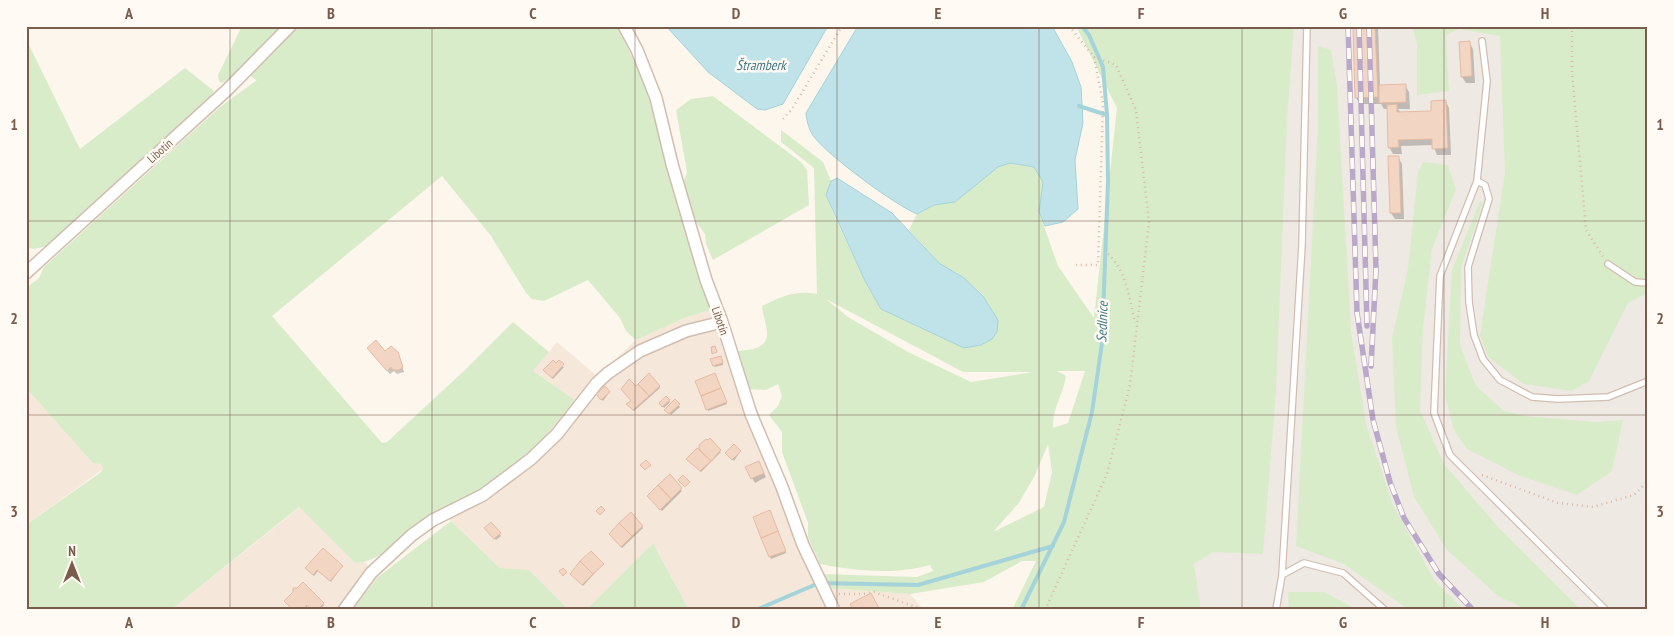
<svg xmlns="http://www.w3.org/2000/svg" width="1674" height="636" viewBox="0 0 1674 636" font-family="'PT Sans Narrow',sans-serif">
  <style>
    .residential { fill: #f5e8da }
    .industrial { fill: #efe9e4 }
    .green { fill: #d8ecc9; fill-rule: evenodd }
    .water { fill: #bfe3e8; stroke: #a5d3da }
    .shadow { fill: #0003 }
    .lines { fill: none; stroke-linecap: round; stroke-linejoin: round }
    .stream { stroke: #a5d3da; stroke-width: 4 }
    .building { fill: #f3d5c3; stroke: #e6bba3 }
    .lane-casing { stroke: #d1beb0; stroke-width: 8 }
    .street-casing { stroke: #d1beb0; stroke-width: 14 }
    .path { stroke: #d9b8a5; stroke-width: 2.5; stroke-dasharray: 1 4; stroke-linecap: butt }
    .lane { stroke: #fff; stroke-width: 5.5 }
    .street { stroke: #fff; stroke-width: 11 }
    .rail-casing { stroke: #b9a8c9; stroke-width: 5.5 }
    .rail { stroke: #fffaf3; stroke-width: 4; stroke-dasharray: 11; stroke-linecap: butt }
    .grid { fill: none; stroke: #7a5c4d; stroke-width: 1; stroke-opacity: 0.55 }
    .labels { text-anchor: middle; stroke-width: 5; stroke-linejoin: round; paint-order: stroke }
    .street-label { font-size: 12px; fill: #7a5c4d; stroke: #fffaf3 }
    .water-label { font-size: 14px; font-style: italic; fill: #437c86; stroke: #fffaf3 }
    .neatline { fill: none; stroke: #7a5c4d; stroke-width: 2 }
    .grid-label { font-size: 16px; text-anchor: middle; font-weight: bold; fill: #7a5c4d }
  </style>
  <rect width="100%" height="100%" fill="#fdf6ec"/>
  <!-- residential -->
  <path class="residential" d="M722 306 749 389 828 588 910 594 924 610H689L653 543 586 610H569L529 571 500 568 441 511 486 487 509 468 548 431 575 400 533 371 557 342 597 376 636 340 646 334 684 318Z
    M26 388 93 462 101 464 103 469 26 525Z
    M300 507 355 563 365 562 378 577 352 610H171Z"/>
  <!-- industrial -->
  <path class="industrial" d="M1209 26H1521L1648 120V610H1131Z"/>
  <!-- green -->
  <path class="green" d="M242 26H617L644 82 710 310 684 318 636 340 626 331 620 318 588 280 544 301 532 299 526 293 491 236 442 176 272 316 382 443 387 442 465 370 513 322 549 352 533 371 575 400C548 435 512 474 472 495 458 503 441 508 427 517 405 533 383 562 355 563L299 507 171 610H26V525L101 472 103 469 101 464 93 463 26 388V288L39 278 44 267 220 107 257 80 241 71 222 83 219 81 218 75Z
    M1076 26H1294L1287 120 1276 392 1263 554 1213 552 1194 564 1201 610H1012L1036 561H1022L984 582 910 594 828 588 821 574 917 577 933 571 930 565C895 575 856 571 820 564L808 537V523L782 452V432L769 415 778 406 782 396 778 384 766 390 749 389 736 352C743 349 749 351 756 348 776 341 763 322 762 306 783 296 795 290 817 294L814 168 781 142V130L823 162 831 181 826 195 834 215 865 281 881 309 964 348 981 345 998 320 983 295 964 278 939 263 909 230 917 214 934 205 955 202 998 167 1010 163 1034 167 1043 182 1039 212 1058 266 1094 318 1117 108ZM826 299 963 372H1033L971 382 908 352 848 317ZM1057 371H1085L1068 423 1053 428C1052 409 1063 395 1066 376ZM1048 444 1052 472 1044 507 993 532 1019 503 1035 475Z
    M1412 26H1648V293L1628 303 1589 381 1572 391 1524 384 1488 357 1480 335 1505 173 1500 36 1459 29 1446 35 1449 91 1417 95V44Z
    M26 39 80 149 185 68 214 91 204 105 48 246 33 249 26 247Z
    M1318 46 1331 50 1337 85 1351 331 1366 424 1393 505 1434 580 1464 610H1409L1344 564 1296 546 1318 128Z
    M713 96 801 162 807 170 809 205 713 260 706 244 705 234 690 214 684 181 687 172 676 110 691 99Z
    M1423 162 1448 165 1456 189 1432 249 1423 329 1420 410 1444 464 1498 527 1581 610H1527L1498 596 1447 550 1414 497 1396 427 1392 338 1408 269 1418 172Z
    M1480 201 1483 202 1461 268 1460 345 1476 386 1504 411 1525 416 1596 422 1623 420 1612 471 1577 495 1520 476 1467 449 1454 430 1445 395 1452 270Z
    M451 521 500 568 529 570 569 610H352L378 577Z
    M653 543 689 610H586Z
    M1288 592H1324L1358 610H1289Z"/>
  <!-- water -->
  <path class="water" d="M666 26H828L783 104 765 110 757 109 708 72Z
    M858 26H1052L1072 62 1081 87 1083 123 1075 160 1078 209 1063 222 1045 226 1039 212 1043 182 1034 167 1010 163 998 167 955 202 934 205 917 214C895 205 830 157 815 138 809 131 807 122 806 113Z
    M837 178 892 213 939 263 964 278 983 296 998 320 997 332 992 339 981 345 964 348 881 309 865 281 826 195 831 181Z"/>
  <!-- shadow -->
  <path class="shadow" d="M1354 26H1378L1380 86 1405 85 1409 92 1410 109H1398L1401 113 1432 112 1446 102 1449 108 1451 155H1437L1433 145 1401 146 1402 154H1393L1389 147 1388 109H1384L1381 104H1360L1356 98Z
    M1469 42 1473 49 1475 83H1466L1462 77Z
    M1398 157 1402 164 1404 219H1395L1391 213Z
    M371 352 399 355 404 372 397 374 394 371 390 374Z
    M721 359 723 365 715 367 714 366Z
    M556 365 564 367 553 379 546 372Z
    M715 374 727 404 708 411 696 382Z
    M659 386 660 388 634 411 629 406 635 388Z
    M609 393 603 401 598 396Z
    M666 398 670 402 664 408 660 403Z
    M675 401 680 407 671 415 667 411Z
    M700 446 721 452 701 472 689 461 700 452Z
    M740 452 734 461 727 455Z
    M761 467 766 477 755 483 752 478Z
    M670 476 682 491 662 511 649 498Z
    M771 513 786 553 771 559 754 518Z
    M631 514 643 528 622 548 611 536Z
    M491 523 501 536 496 540 486 530Z
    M603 564 583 586 573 575Z
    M342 566 331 582 318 571 314 576 306 568Z
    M298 589 323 604 324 605 320 610H313L308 605 305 610H294Z"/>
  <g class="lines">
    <!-- stream -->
    <path class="stream" d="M1079 106 1107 115
      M756 610 819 583 918 585 1053 546
      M1021 610 1064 522 1092 412 1102 343 1108 181 1107 115 1103 67 1089 35 1082 26"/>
  </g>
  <!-- building -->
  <path class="building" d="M1353 26H1375L1378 97 1355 98Z
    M1470 41 1472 76 1461 77 1459 42Z
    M1406 84V102L1379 103V85Z
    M1446 100 1448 148 1432 149V139L1398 140 1399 147 1388 148 1387 105 1397 104V112L1431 111V101Z
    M1388 156H1399L1401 213H1390Z
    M376 340 385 351 391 346 398 352 403 367 399 370H393L391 367 387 371 367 348Z
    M715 346 717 352 712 354 711 347Z
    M721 356 723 363 713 366 710 359Z
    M553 360 556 363 559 360 564 364 552 378 543 370Z
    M649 373 660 386 649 396 638 384Z
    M715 373 721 388 701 396 695 381Z
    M629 379 636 386 638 384 649 396 633 410 626 404 631 401 621 389Z
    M605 386 610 392 601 400 596 394Z
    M721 388 727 402 706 410 701 396Z
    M666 396 670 400 662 407 659 403Z
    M675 399 680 404 669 414 664 410Z
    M710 438 721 450 711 461 699 449V445L706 439 708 440Z
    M734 444 741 451 732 460 725 453Z
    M697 448 711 461 700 471 686 459Z
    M646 460 651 465 645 470 640 465Z
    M759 461 764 473 751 479 745 467Z
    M670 474 682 488 671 499 658 485Z
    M683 475 690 482 685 487 678 480Z
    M658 485 671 499 660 510 647 496Z
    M601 506 605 510 600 515 596 511Z
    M770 510 778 531 761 538 753 517Z
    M631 512 643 526 632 536 619 523Z
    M491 522 501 533 494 539 484 528Z
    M619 523 632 536 621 547 609 534Z
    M778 531 786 551 769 557 761 538Z
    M323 548 343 566 330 581 317 570 313 575 305 568Z
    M591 551 604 564 593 574 580 561Z
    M580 561 593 574 582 585 570 574Z
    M563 568 567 572 563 576 559 571Z
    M303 582 324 603 317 610H312L307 605 302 610H293L284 601 293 592V588H297Z
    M871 593 880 610H853L850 604Z"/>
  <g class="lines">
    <defs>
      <path id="lane" d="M1482 41 1487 81 1477 181 1440 276 1434 413 1450 455 1606 610
        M1477 181 1485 185 1489 199 1468 267 1469 302 1474 335 1483 359 1500 380 1532 397 1558 399 1608 397 1648 381
        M1608 264 1635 282 1648 283
        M1282 575 1302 245 1307 26
        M1276 610 1282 575 1304 563 1343 573 1385 610"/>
      <path id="street" d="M624 26 637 50 656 98 672 164 706 280 722 322 751 414 782 487 803 545 834 610
        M26 273 227 90 290 26
        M344 610 371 573 412 535 433 520 483 495 531 459 557 434 597 383 608 373 640 351 686 331 722 322"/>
    </defs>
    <!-- lane casing -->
    <use href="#lane" class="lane-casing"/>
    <!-- street casing -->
    <use href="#street" class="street-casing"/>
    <!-- path -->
    <path class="path" d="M1069 26 1094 57 1103 103 1098 265H1076
      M1572 26V72L1586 230 1604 258
      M783 119 792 109 842 26
      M1108 254C1126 270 1130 300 1135 323
      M1482 475 1558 503 1593 507 1634 495 1648 481
      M839 594H862L874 592 924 610
      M1045 610 1107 474 1130 385 1149 222 1136 110 1116 65 1094 57"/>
    <!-- lane -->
    <use href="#lane" class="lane"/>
    <!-- street -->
    <use href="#street" class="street"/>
    <defs>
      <path id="rail" d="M1348 26 1357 313 1373 420 1390 482 1404 518 1439 574 1473 610
        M1359 26 1367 326
        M1369 26 1376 270 1371 366"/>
    </defs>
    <!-- rail casing -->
    <use href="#rail" class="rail-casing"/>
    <!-- rail -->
    <use href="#rail" class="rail"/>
  </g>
  <!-- grid -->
  <path class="grid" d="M230 26V610M432 26V610M635 26V610M837 26V610M1039 26V610M1242 26V610M1444 26V610M26 221H1648M26 415H1648"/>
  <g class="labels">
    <!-- street labels -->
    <g class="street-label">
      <text transform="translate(160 151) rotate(-42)" y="4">Libotín</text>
      <text transform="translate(720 321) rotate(71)" y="4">Libotín</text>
    </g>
    <!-- water labels -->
    <g class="water-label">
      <text x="761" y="70">Štramberk</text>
      <text transform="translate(1102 322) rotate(-88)" y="5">Sedlnice</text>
    </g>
  </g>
  <!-- border -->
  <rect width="1674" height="636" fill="none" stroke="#fffaf3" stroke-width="55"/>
  <!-- north arrow -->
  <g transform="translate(72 564)" stroke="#fffaf3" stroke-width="4" paint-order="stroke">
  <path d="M0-4L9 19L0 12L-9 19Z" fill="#7a5c4d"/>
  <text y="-8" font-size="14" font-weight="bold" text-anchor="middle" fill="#7a5c4d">N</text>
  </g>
  <rect x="28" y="28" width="1618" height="580" class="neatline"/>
  <g class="grid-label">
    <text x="129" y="19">A</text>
    <text x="331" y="19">B</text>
    <text x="533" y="19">C</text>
    <text x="736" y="19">D</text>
    <text x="938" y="19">E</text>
    <text x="1141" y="19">F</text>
    <text x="1343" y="19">G</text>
    <text x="1545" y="19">H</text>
    <text x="14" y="130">1</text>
    <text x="1660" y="130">1</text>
    <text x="14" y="324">2</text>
    <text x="1660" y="324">2</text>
    <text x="14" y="517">3</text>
    <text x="1660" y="517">3</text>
    <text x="129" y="628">A</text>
    <text x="331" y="628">B</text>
    <text x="533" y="628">C</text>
    <text x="736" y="628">D</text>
    <text x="938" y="628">E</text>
    <text x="1141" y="628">F</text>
    <text x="1343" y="628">G</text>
    <text x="1545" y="628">H</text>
  </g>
</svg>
